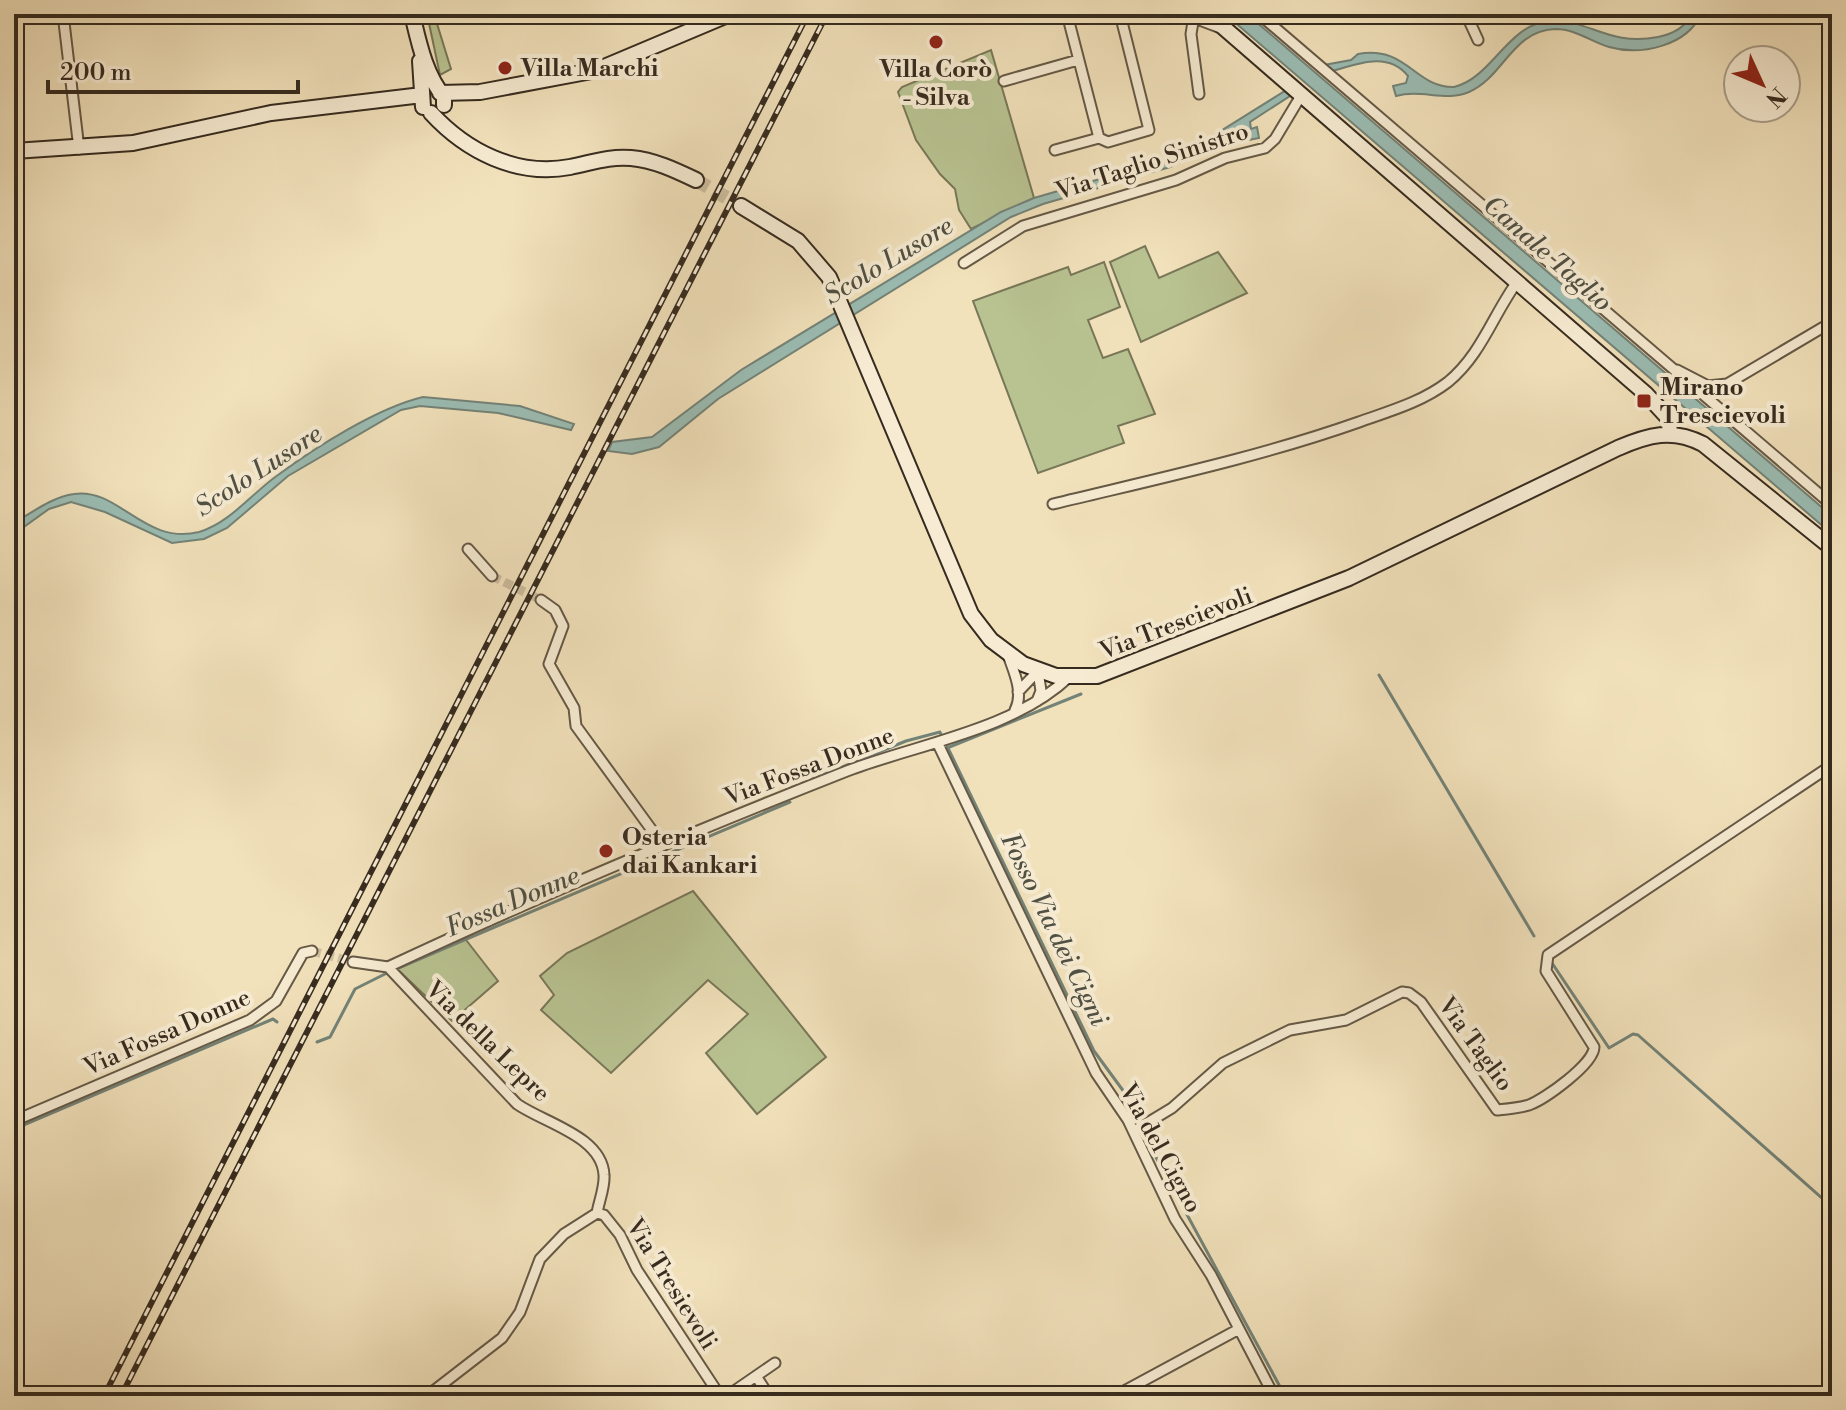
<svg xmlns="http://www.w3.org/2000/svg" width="1846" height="1410" viewBox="0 0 1846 1410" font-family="'Libre Bodoni',serif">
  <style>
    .green { fill: #b9c392; stroke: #787758; stroke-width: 2 }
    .water { fill: #9bbdb4; stroke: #738378; stroke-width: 2 }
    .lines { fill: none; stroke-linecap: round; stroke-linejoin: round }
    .stream { stroke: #738378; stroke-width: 3 }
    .minor-tunnel { stroke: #ccbd9d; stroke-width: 9; stroke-dasharray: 9 4.5; stroke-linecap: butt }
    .secondary-tunnel { stroke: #ccbd9d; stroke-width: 14; stroke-dasharray: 14 7; stroke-linecap: butt }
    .minor-casing { stroke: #655946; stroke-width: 13 }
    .secondary-casing { stroke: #362b1f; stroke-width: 18 }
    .minor { stroke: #f7ecd3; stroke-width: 9 }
    .secondary { stroke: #f7ecd3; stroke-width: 14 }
    .rail-casing { stroke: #362b1f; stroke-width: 6 }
    .rail { stroke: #f7ecd3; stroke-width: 3; stroke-dasharray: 9; stroke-linecap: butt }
    .poi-dot { fill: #8f2418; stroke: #f7ecd3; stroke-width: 3 }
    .labels { text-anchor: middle; stroke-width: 8; stroke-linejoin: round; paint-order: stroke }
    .poi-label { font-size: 24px; font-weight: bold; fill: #362b1f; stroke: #f7ecd3; text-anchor: start }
    .street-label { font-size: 24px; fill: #362b1f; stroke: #f7ecd3 }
    .water-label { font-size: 26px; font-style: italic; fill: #4f5044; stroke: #f7ecd3 }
  </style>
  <rect width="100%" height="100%" fill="#f2e2bc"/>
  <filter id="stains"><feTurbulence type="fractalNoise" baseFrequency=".0025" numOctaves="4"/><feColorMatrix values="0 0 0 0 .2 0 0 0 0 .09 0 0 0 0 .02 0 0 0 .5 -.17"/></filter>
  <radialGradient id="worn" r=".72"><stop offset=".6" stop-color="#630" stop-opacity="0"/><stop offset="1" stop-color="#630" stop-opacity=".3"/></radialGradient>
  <!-- green -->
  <path class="green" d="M427 14H434L451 69 440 75Z
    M991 50 1034 198 971 229 959 210 955 189 940 174 916 140 898 92 902 87Z
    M1145 246 1159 278 1218 252 1247 293 1141 342 1110 262Z
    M1104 262 1120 307 1088 320 1103 358 1128 349 1155 414 1118 426 1124 443 1038 473 973 301 1068 267 1071 275Z
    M693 891 826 1057 757 1114 706 1053 748 1014 708 980 611 1073 541 1010 554 995 540 976 567 953Z
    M463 936 498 981 452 1021 395 967Z"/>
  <!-- water -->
  <path class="water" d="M1225 14H1247L1832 516V534Z
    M1692 14H1701C1687 46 1641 56 1609 47 1592 42 1575 29 1556 29 1512 30 1504 77 1469 92 1447 102 1421 89 1396 96L1393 86 1406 83 1408 76C1387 50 1355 65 1329 72L1324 65 1351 60 1358 54C1407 45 1415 88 1454 87 1492 78 1507 25 1549 21 1588 18 1608 47 1658 37 1673 34 1685 28 1692 14Z
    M1288 89 1293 94 1250 122 1251 129 1257 127 1259 138 1209 148 1170 167 1043 204 1011 217 718 399 659 447 632 454 608 451 612 442 652 437 741 370 1001 212 1034 198 1182 155Z
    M423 397 520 406 574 424 571 430 498 413 420 406 401 410 288 476 227 528 204 539 172 543 105 512 71 502 49 509 14 534V523C33 512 52 497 74 494 118 487 145 546 199 532 230 523 252 493 278 475 316 447 377 408 423 397Z"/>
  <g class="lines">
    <!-- stream -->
    <path class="stream" d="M1379 675 1534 936
      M947 746 1094 1051 1130 1100 1138 1122
      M947 748 1081 694
      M786 790 906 741 940 732 942 737
      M1552 963 1609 1048 1633 1034 1638 1035 1832 1207
      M396 969 790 802
      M317 1042 330 1037 355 989 389 972
      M14 1129 273 1019 277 1022
      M1144 1135 1285 1396"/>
    <!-- minor-tunnel -->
    <path class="minor-tunnel" d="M492 576 541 600
      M312 951 353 962"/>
    <!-- secondary-tunnel -->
    <path class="secondary-tunnel" d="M696 180 741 206"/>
    <defs>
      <path id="minor" d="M63 14 79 149
        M1067 14 1099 138
        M1259 14 1832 505
        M1466 14 1478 40
        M1004 81 1078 60
        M1199 94 1191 34 1193 22 1197 19 1218 27
        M1055 150 1099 138 1108 142 1149 130 1120 14
        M964 263 1023 226 1176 180 1225 158 1265 148 1275 139 1302 94
        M1677 370 1708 386 1727 384 1832 322
        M1053 504C1156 479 1260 457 1359 422 1390 411 1422 402 1448 382 1481 355 1493 315 1517 282
        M468 549 492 576
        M541 600 555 610 563 626 549 664 574 708 576 726 662 844
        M1008 655C1014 672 1024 693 1015 710
        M1018 692 1038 671 1041 691 1037 701
        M937 742 1096 1073 1128 1120 1175 1219 1211 1275 1274 1396
        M353 962 388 967C539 896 692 832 847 771 918 744 1013 730 1069 677
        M388 967 517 1104C544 1123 602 1136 604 1175 605 1187 599 1201 597 1213
        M14 1121 250 1020 276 1001 303 953 312 951
        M1134 1131 1172 1108 1223 1063 1290 1030 1346 1020 1402 992 1409 993 1421 1002 1497 1110C1507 1109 1519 1108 1529 1105 1545 1099 1594 1064 1594 1047L1546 971 1548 955 1832 765
        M756 1376 769 1396
        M427 1396 502 1338 520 1312 540 1259 564 1234 597 1213 604 1215 620 1235 637 1270 720 1396
        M727 1396 775 1363
        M1115 1396 1239 1329"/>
      <path id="secondary" d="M412 14C419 43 425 74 444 97V105
        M1208 14 1646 394 1670 420 1669 434
        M420 61 423 107
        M440 93 480 92 597 70 730 14
        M431 113C466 151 516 177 570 167 591 163 609 156 631 158 654 160 675 170 696 180
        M14 151 133 143 271 113 422 95
        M741 206 798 241 829 277 971 614 991 640 1023 664 1056 676H1097L1349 578 1618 448C1648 435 1672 428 1703 444L1832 548"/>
    </defs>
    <!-- minor casing -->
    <use href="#minor" class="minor-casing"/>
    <!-- secondary casing -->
    <use href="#secondary" class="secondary-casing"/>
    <!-- minor -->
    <use href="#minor" class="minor"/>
    <!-- secondary -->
    <use href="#secondary" class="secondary"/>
    <defs>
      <path id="rail" d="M104 1396 808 14
        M121 1396 827 14"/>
    </defs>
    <!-- rail casing -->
    <use href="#rail" class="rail-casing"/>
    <!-- rail -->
    <use href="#rail" class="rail"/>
  </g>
  <!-- markers -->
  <g class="poi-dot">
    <circle cx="936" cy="42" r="8"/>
    <circle cx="505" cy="68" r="8"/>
    <rect x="1636" y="393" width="16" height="16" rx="4"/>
    <circle cx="606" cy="851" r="8"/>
  </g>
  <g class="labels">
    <!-- poi labels -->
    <g class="poi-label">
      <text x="521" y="76">Villa Marchi</text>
      <text x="936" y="77" text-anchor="middle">Villa Corò<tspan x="936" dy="28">- Silva</tspan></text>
      <text x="1660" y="395">Mirano<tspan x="1660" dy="28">Trescievoli</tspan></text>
      <text x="622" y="845">Osteria<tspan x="622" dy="28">dai Kankari</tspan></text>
    </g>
    <!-- street labels -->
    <g class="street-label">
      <text transform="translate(1152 161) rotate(-18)" y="8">Via Taglio Sinistro</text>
      <text transform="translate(1176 623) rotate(-21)" y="8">Via Trescievoli</text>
      <text transform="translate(809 766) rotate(-21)" y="8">Via Fossa Donne</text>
      <text transform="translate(167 1032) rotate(-24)" y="8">Via Fossa Donne</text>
      <text transform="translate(488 1041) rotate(44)" y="8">Via della Lepre</text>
      <text transform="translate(1476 1044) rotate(54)" y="8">Via Taglio</text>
      <text transform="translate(1161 1148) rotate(61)" y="8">Via del Cigno</text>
      <text transform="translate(672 1284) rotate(58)" y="8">Via Tresievoli</text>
    </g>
    <!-- water labels -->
    <g class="water-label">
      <text transform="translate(1548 253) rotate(41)" y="9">Canale Taglio</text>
      <text transform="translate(888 260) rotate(-31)" y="9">Scolo Lusore</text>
      <text transform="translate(258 470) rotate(-33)" y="9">Scolo Lusore</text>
      <text transform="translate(512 901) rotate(-23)" y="9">Fossa Donne</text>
      <text transform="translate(1055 929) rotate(64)" y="9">Fosso Via dei Cigni</text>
    </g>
  </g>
  <!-- margin -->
  <rect width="1846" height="1410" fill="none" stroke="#f2e2bc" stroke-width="48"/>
  <rect x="16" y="16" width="1814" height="1378" fill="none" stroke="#362b1f" stroke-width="4"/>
  <rect x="24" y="24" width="1798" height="1362" fill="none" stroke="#362b1f" stroke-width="2"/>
  <!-- north arrow -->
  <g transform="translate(1762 84) rotate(134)"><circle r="38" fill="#f7ecd3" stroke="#aa9f8b" stroke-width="2"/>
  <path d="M0-6L14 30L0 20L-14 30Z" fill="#8f2418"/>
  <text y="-12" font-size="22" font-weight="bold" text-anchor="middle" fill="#362b1f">N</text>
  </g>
  <!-- scale -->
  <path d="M48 80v12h250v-12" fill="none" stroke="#362b1f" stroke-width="4"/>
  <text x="60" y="80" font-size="24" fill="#362b1f" stroke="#f7ecd3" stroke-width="6" paint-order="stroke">200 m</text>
  <rect width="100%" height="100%" filter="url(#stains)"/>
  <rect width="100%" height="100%" fill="url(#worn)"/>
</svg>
